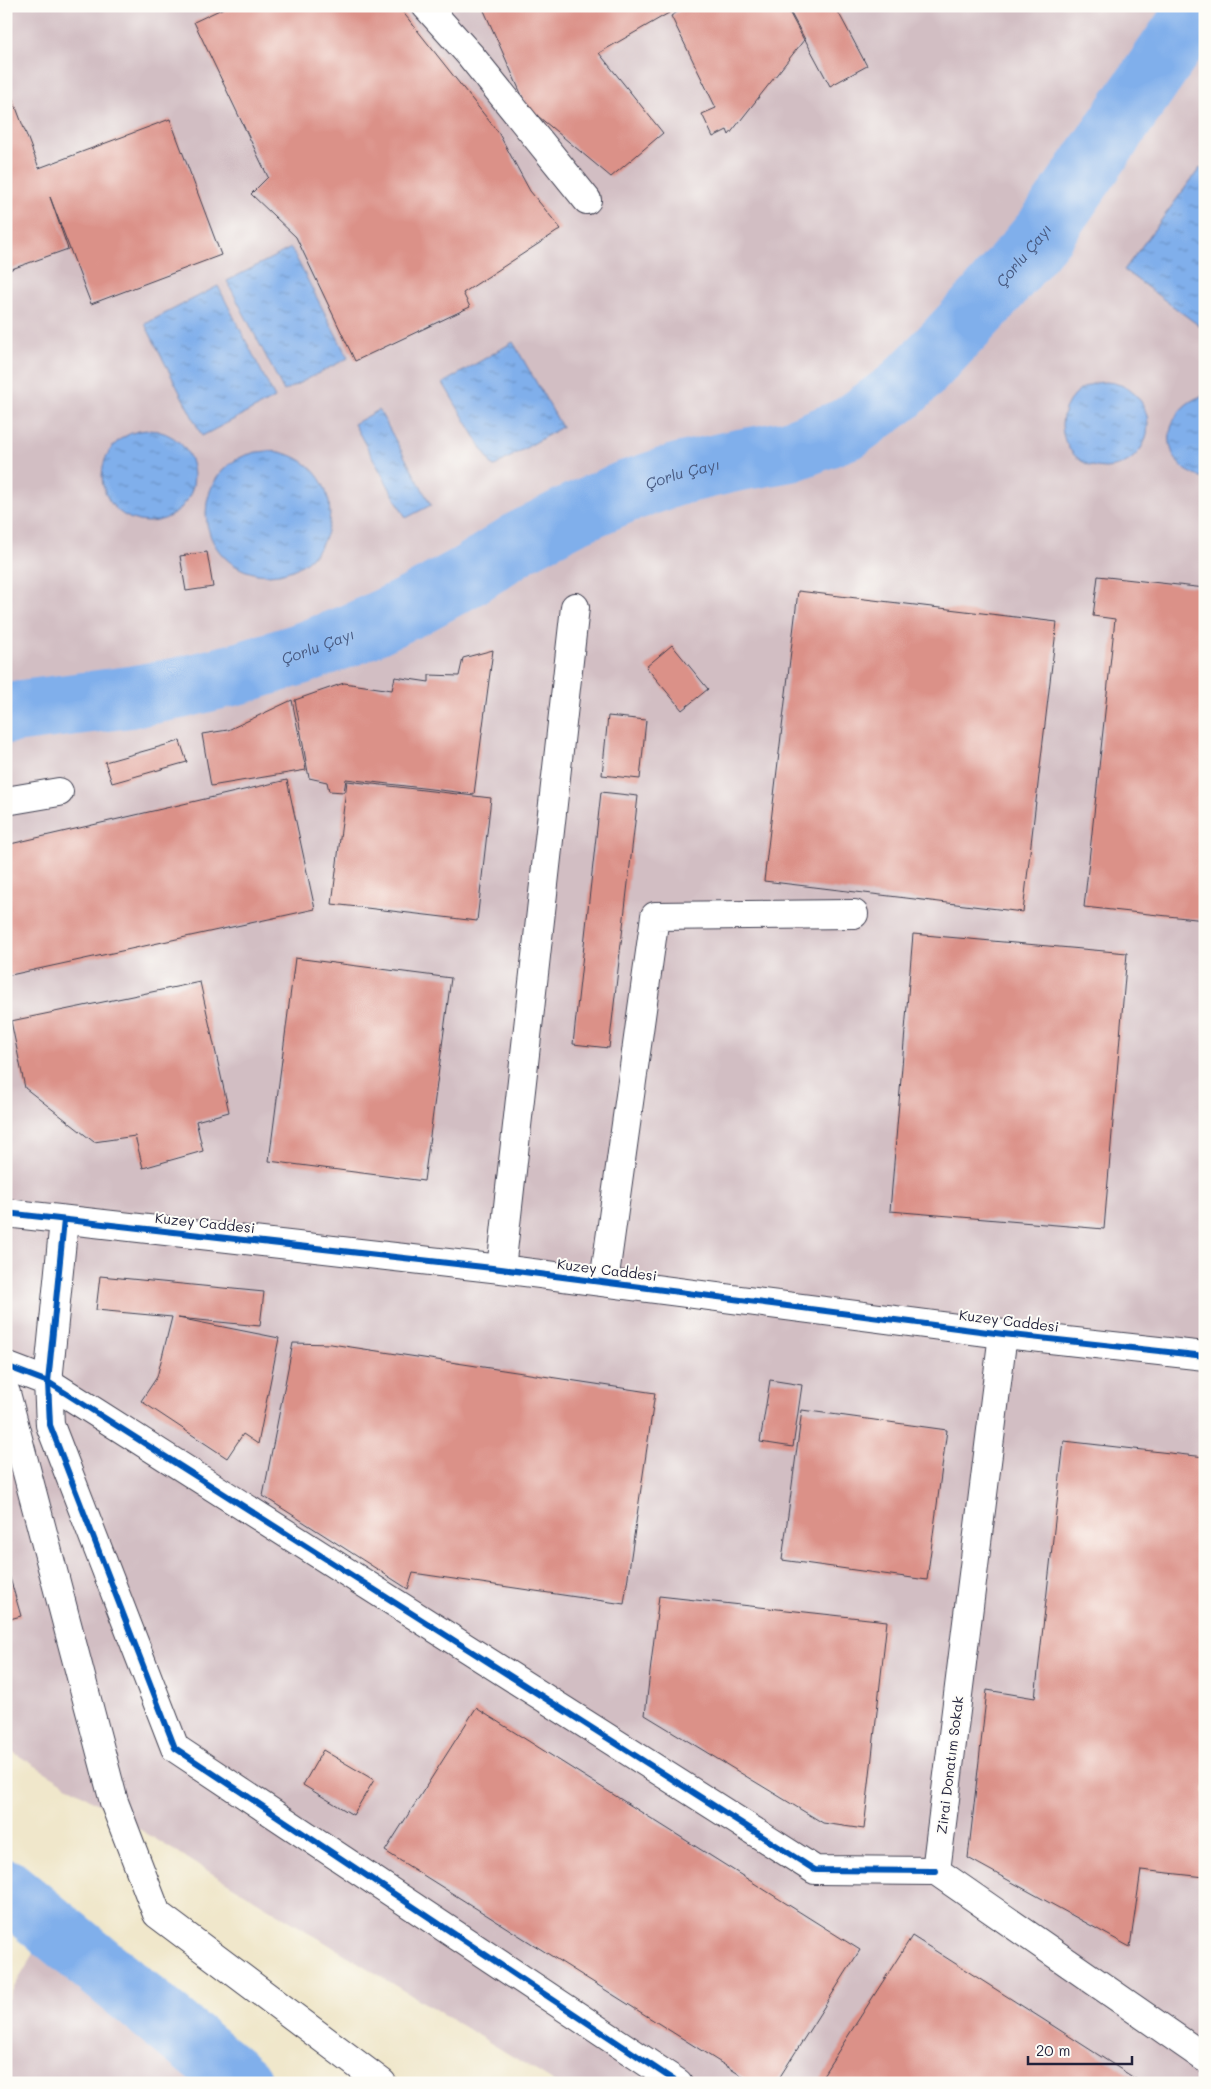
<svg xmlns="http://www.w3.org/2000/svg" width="1211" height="2089" viewBox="0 0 1211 2089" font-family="Mali,sans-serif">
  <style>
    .industrial { fill: #d2bec3 }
    .water { fill: url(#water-ripples); stroke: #516893 }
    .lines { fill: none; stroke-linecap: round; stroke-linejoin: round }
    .river { stroke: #80afeb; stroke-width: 62 }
    .building { fill: #db9188 }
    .minor-casing { stroke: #414051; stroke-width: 30 }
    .minor { stroke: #fff; stroke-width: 28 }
    .cycleway-casing { stroke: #fdfcf7; stroke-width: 9 }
    .cycleway { stroke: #0057b8; stroke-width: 6 }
    .labels { text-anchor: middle; stroke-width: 4; stroke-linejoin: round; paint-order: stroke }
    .street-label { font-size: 14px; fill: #22223b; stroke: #fdfcf7 }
    .water-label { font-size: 15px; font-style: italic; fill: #485a81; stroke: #fdfcf7 }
  </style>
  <defs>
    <pattern id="water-ripples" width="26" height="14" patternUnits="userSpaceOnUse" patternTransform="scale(1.25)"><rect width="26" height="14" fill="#80afeb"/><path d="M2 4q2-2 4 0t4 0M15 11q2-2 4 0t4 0" fill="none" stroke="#688ec0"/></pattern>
  </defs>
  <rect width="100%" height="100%" fill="#fdfcf7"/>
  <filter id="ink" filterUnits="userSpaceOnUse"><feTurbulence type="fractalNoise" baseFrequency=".02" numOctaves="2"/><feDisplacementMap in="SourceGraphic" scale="10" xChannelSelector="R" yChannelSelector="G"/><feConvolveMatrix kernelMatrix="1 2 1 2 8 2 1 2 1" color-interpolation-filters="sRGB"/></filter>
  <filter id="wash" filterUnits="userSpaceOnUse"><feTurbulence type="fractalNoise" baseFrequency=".0096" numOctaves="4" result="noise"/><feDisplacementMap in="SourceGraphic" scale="20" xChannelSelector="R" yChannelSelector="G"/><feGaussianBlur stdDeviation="1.12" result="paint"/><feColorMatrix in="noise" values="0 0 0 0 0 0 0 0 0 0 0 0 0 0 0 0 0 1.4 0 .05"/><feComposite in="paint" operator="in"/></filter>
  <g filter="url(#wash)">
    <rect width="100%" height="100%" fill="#f0e7cb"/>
    <!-- industrial -->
    <path class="industrial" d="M6 6H1205V2083H556L6 1748Z
      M36 1950 208 2083H6V2001Z"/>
    <!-- water -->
    <path class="water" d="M1200 168 1205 172V330L1124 270Z
      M291 248 348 358 284 391 227 281Z
      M218 286 275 398 202 436 145 324Z
      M513 342 562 427 493 467 443 383Z
      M1062 425a43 43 0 1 1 86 0a43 43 0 1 1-86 0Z
      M1205 395V478C1157 468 1159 408 1205 395Z
      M379 410 431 505 406 518 354 424Z
      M102 476a46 46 0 1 1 92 0a46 46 0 1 1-92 0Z
      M206 513a62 62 0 1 1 124 0a62 62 0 1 1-124 0Z"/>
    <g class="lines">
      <!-- river -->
      <g class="river">
        <path id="s1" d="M6 713 130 697 180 688 240 673 300 654 358 632 415 605 470 575 522 541 572 515 625 492 679 474 734 461 790 451 849 428 900 391 922 369 986 301 1045 231 1200 6"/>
        <path d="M6 1890 241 2083"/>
      </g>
    </g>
    <g id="blocks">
      <!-- building -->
      <path class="building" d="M228 6H398L498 132 530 191 561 229 463 293 470 307 355 361 296 237 251 194 268 177 194 22Z
        M482 6H681L599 53 663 133 611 177 527 107Z
        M687 6H786L804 40 729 135 727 130 713 137 702 114 716 108 671 16Z
        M787 6H835L867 66 830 86Z
        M6 81 39 168 170 119 221 255 91 304 50 197 68 249 6 271Z
        M207 552 213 587 186 591 180 556Z
        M1098 576 1205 588V920L1084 907 1115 619 1093 616Z
        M798 591 1057 622 1023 912 764 881Z
        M672 645 708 689 682 710 646 667Z
        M493 650 474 794 346 779 344 792 329 791 327 782 309 778 295 700 344 683 392 690 395 677 429 682V675L459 676 463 658Z
        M292 700 306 770 211 786 202 734 228 730Z
        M608 716 646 720 640 779 602 775Z
        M180 741 187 762 112 783 105 762Z
        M287 780 315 909 6 976V845Z
        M347 781 491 798 477 921 332 904Z
        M601 792 638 796 609 1048 573 1044Z
        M913 934 1127 953 1104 1229 890 1211Z
        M295 958 451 978 424 1181 269 1161Z
        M200 982 229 1112 196 1121 203 1151 143 1168 135 1136 94 1142 25 1088 11 1021Z
        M100 1276 264 1292 260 1326 178 1318 279 1338 258 1444 243 1434 227 1458 141 1401 157 1377 172 1317 96 1310Z
        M293 1343 331 1344 655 1393 624 1604 413 1573 408 1589 263 1496Z
        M770 1380 802 1385 793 1447 760 1442Z
        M802 1410 947 1430 927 1580 782 1560Z
        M1064 1441 1205 1457V1877L1141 1870 1130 1947 968 1858 987 1690 1035 1698Z
        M6 1564 21 1616 6 1620Z
        M659 1596 887 1621 864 1829 823 1823 645 1715Z
        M476 1708 860 1950 776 2083H753L385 1851Z
        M323 1750 374 1780 353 1815 303 1785Z
        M912 1936 1041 2018 1142 2083H818Z"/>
    </g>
  </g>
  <g filter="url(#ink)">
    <use href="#blocks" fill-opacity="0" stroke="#414051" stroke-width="1"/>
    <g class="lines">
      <defs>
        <path id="minor" d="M426 6 470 55 587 200
          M6 801 59 792
          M6 1213 501 1269 1003 1334 1205 1356
          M64 1220 48 1382 50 1425 175 1748 678 2083
          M501 1269 575 607
          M604 1282 655 916 854 914
          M1003 1334 936 1871 1205 2058
          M6 1366 48 1382 815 1870 936 1871
          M6 1393 114 1802 157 1914 382 2083"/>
      </defs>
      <!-- minor casing -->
      <use href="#minor" class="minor-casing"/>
      <!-- minor -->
      <use href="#minor" class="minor"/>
      <defs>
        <path id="cycleway" d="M6 1213 501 1269 1003 1334 1205 1356
          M64 1220 48 1382 50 1425 175 1748 678 2083
          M6 1366 48 1382 815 1870 936 1871"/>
      </defs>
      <!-- cycleway casing -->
      <use href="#cycleway" class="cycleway-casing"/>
      <!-- cycleway -->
      <use href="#cycleway" class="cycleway"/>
    </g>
  </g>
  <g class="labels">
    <!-- street labels -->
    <g class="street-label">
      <text transform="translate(205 1223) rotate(6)" y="5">Kuzey Caddesi</text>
      <text transform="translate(607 1270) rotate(7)" y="5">Kuzey Caddesi</text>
      <text transform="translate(1009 1321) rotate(7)" y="5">Kuzey Caddesi</text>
      <text transform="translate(950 1765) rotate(-83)" y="5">Zirai Donatım Sokak</text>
    </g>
    <!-- water labels -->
    <g class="water-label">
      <text dy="5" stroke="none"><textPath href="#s1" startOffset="1145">Çorlu Çayı</textPath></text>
      <text dy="5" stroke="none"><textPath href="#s1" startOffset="725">Çorlu Çayı</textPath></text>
      <text dy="5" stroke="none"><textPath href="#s1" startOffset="320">Çorlu Çayı</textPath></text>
    </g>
  </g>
  <!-- margin -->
  <rect width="1211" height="2089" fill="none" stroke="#fdfcf7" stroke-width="25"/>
  <!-- scale -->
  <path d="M1028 2056v8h104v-8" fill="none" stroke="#22223b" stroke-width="2.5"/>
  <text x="1036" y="2056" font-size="15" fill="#22223b" stroke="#fdfcf7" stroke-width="4" paint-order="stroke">20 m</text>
</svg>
